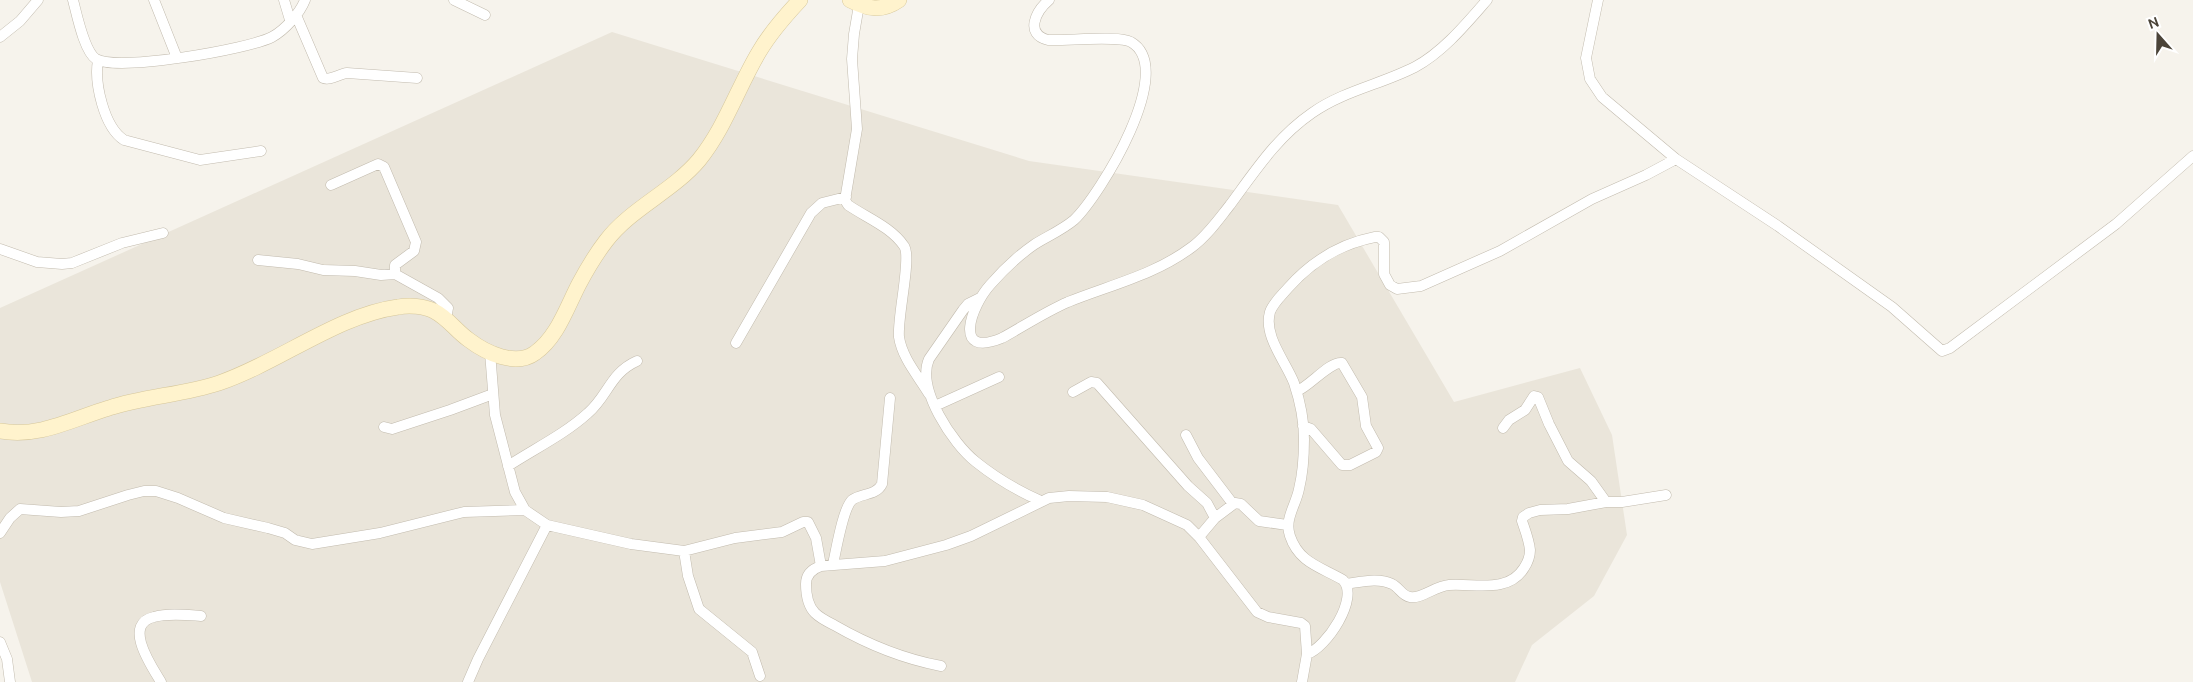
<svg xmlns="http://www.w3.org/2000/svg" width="2193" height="682" viewBox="0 0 2193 682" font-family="Ubuntu,sans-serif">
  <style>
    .residential { fill: #eae5da }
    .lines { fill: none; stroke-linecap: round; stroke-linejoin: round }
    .street-casing { stroke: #c2bbae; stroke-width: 11 }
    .secondary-casing { stroke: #d6c79b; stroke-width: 16 }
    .street { stroke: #fff; stroke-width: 10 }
    .secondary { stroke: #fff3cd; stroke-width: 15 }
  </style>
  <rect width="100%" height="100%" fill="#f6f3ec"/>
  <!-- residential -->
  <path class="residential" d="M612 32 1029 161 1338 205 1454 402 1580 368 1612 435 1627 535 1594 596 1532 645 1515 682H32L0 582V308Z"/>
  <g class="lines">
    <defs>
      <path id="street" d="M73 0C77 15 84 51 96 59 117 72 249 49 272 37 285 30 300 13 305 0
        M154 0 177 58
        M284 0 290 20
        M454 0 485 15
        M1049 0C1036 11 1024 34 1048 40 1067 41 1118 35 1131 42 1178 69 1100 195 1074 220 1062 230 1048 236 1035 244 1019 255 1003 270 990 285 972 305 951 359 1002 338 1024 326 1045 312 1068 302 1110 285 1155 275 1192 247 1207 236 1218 220 1230 205 1255 171 1277 137 1312 113 1343 91 1382 84 1415 67 1443 52 1466 24 1487 0
        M1598 0 1586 58 1590 79 1602 97 1676 159 1778 226 1892 307 1942 351 1950 348 2116 224 2193 156
        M859 5 854 34 852 59 857 129 845 200 848 205C867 218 891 227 904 246 912 257 897 317 899 337 902 358 919 377 929 394
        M296 15 323 78C330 81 339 74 347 73L417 78
        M0 37 20 21 38 0
        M98 60C94 83 104 127 124 140L200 160 261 151
        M331 185 378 164 384 167 416 242 414 251 395 265V274L438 298 448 308 446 318
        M0 249 37 262 62 264 72 263 122 243 163 233
        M258 260 298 264 323 270 355 271 381 275 395 274
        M980 298 968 304 963 310 929 359C916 389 953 444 976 462 996 478 1018 491 1041 501
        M736 343 811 213 822 203 846 197
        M490 352 495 415 515 492 525 510 547 525
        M1297 391C1310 386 1330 361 1342 363L1362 397 1366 426 1378 448 1376 452 1350 465H1342L1311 429 1303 426
        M1073 392 1091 382 1097 383 1188 486 1207 503 1215 518
        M935 406 999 377
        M384 427 392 429 450 410 493 394
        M1503 428 1509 420 1525 410 1534 396 1538 397 1549 424 1568 461 1591 481 1606 502
        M1186 435 1198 458 1233 504
        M508 466C534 449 565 434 588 413 608 396 610 373 637 361
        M0 533 10 518 20 509 61 512 79 511 128 495 144 491H156L178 498 224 518 268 528 285 533 295 540 312 544 380 533 464 512 525 510
        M1199 537 1215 518 1235 503 1241 504 1259 521 1287 525
        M684 551 688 576 699 609 752 652 760 676
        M833 564C836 551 843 508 852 500 861 493 876 496 882 484L890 398
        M1346 584C1361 582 1378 577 1392 584 1399 587 1402 596 1410 597 1422 599 1435 586 1449 585 1474 583 1508 594 1524 568 1528 562 1530 557 1530 550 1529 540 1525 530 1522 521L1523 517 1529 513 1540 510 1568 509 1606 502H1622L1666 495
        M0 642 7 659 10 682
        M1307 654C1326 648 1360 598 1343 580 1321 567 1299 563 1290 536 1284 519 1296 505 1299 489 1303 473 1304 455 1304 439 1304 421 1300 401 1294 383 1286 362 1263 336 1270 312 1273 303 1282 295 1288 288 1312 261 1339 244 1375 237H1379L1384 242V274L1390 285 1397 289 1421 286 1500 251 1592 199 1646 175 1676 159
        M941 666C904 659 867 644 834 625 828 622 820 618 815 613 808 606 806 594 806 584 806 574 812 569 821 566L885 561 946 545 971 536 1049 498 1069 496 1107 497 1143 505 1187 525 1199 537 1257 612 1268 617 1301 623 1305 626 1307 654 1302 682
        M161 682C152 667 122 624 154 617 168 613 186 615 201 616
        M468 682 478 659 547 525 631 544 684 551 735 538 782 532 803 522H808L816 538 821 566"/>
      <path id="secondary" d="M850 0C867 9 882 12 899 0
        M0 431C40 438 72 419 109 408 145 396 183 395 219 383 278 363 338 315 398 307 409 305 424 306 434 311 448 318 456 331 469 340 486 353 516 367 535 353 557 338 567 307 579 284 587 269 596 254 606 241 630 209 673 191 699 160 725 128 738 87 759 52 770 33 785 16 800 0"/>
    </defs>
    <!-- street casing -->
    <use href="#street" class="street-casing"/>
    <!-- secondary casing -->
    <use href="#secondary" class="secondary-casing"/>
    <!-- street -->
    <use href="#street" class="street"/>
    <!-- secondary -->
    <use href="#secondary" class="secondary"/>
  </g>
  <!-- north arrow -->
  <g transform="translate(2158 35) rotate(340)" stroke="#ffffff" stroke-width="4" paint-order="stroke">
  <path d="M0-4L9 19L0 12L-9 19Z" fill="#4b4439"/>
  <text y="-8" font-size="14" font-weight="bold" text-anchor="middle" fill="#4b4439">N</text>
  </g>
</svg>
